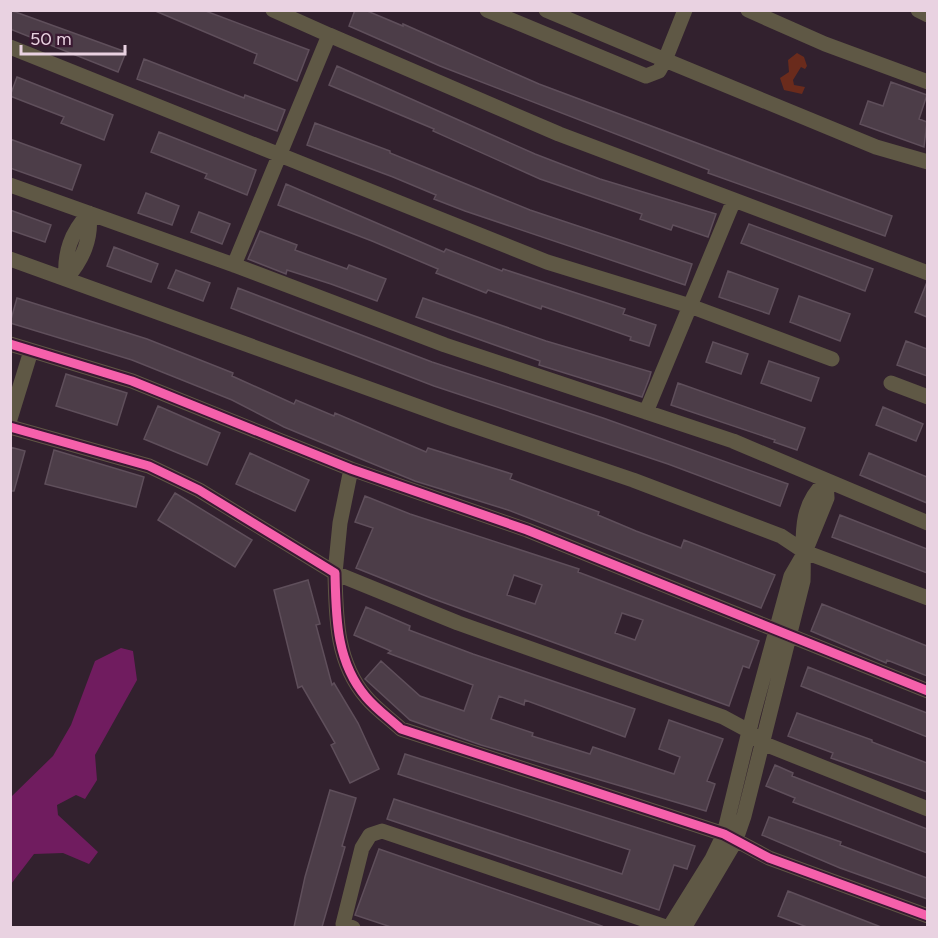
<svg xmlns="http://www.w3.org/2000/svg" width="938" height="938" viewBox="0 0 938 938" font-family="Figtree,sans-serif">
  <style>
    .green { fill: #6a2b1c }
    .water { fill: #701c5f }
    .building { fill: #4c3d48; stroke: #5f4f5b; stroke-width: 1.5; fill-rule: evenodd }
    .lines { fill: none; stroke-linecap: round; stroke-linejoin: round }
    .minor { stroke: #5f5845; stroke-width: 15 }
    .cycleway-casing { stroke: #3a1932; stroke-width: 13 }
    .cycleway { stroke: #f560ab; stroke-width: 9 }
  </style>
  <rect width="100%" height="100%" fill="#32212e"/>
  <!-- green -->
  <path class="green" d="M797 53 804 57 807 66 805 69 801 67 793 80 794 85 805 87 802 94 784 90 780 78 789 72 788 60Z"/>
  <!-- water -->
  <path class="water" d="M121 648 133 651 137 680 95 755 97 780 85 799 76 795 57 805 58 815 98 852 89 864 63 853 34 854 11 884V797L53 756 71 725 95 661Z"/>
  <!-- building -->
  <path class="building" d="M10 10 126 52 118 72 10 29Z
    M153 10H203L309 50 297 81 254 63 257 54Z
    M355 10H365L403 26V24L539 84 892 216 885 236 708 173 709 170 440 66 349 26Z
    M144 59 244 98 245 95 285 110 277 131 137 79Z
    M337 66 535 154 600 179 716 214 708 237 673 225 671 230 640 219 642 214 540 179 433 131 434 129 329 85Z
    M17 77 113 115 104 140 61 123 64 117 10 96Z
    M891 82 927 95 919 119 927 122 924 147 860 124 868 101 883 106Z
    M315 123 390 151V153L530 210 692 264 685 285 465 211 434 199 436 195 393 177 307 145Z
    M159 132 256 170 247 195 205 178 207 174 151 152Z
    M10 139 81 165 72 190 10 168Z
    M286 184 444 252 446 249 502 271 503 269 625 309 623 314 656 325 649 346 630 340 631 337 542 306 541 309 488 290 486 293 436 273 438 269 372 241 278 205Z
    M146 193 179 206 172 225 138 213Z
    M10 210 51 225 45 242 10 230Z
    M199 212 230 224 222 244 191 232Z
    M749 224 873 269 865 291 741 243Z
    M260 231 297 245 295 250 347 269 349 265 386 279 377 301 331 284 287 270 286 274 248 259Z
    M114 247 158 264 151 282 107 266Z
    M176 270 210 283 203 301 168 288Z
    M728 271 778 289 769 314 719 297Z
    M927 282V317L915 312Z
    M238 288 432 362 603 418 788 484 780 506 668 464 434 386 231 308Z
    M799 296 850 314 840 341 790 322Z
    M17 298 147 339 233 373 232 376 294 404 296 400 334 416 335 413 426 452 428 448 512 474 510 479 599 512 598 515 636 531 681 548 684 540 775 575 761 608 508 510 415 481 366 461 284 427 232 400 132 360 10 323Z
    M423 298 546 341 651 372 649 379 642 397 539 365 540 361 416 317Z
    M906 341 927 349V376L897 365Z
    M713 342 748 354 741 374 706 362Z
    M769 361 819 378 811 401 761 383Z
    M66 374 127 393 117 425 56 406Z
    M678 383 805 428 797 450 774 442 775 440 671 405Z
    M158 406 220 433 207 465 144 439Z
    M883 407 923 424 916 441 876 425Z
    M10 447 25 451 14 491H10Z
    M54 450 144 477 136 507 45 484Z
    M250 453 309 480 295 511 236 484Z
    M869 453 927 477V503L860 475Z
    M175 493 252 540 235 567 158 520Z
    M365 496 410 514 579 569 578 572 759 641 749 668 743 666 729 706 431 598 356 568 373 528 355 522ZM514 575 542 585 535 604 507 595ZM622 613 643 620 635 640 615 633Z
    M840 515 927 549V573L832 537Z
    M308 580 320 624 316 625 332 685 334 683 358 723 379 769 350 783 331 745 335 743 302 686 298 688 274 590Z
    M822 604 927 646V676L887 660 886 663 811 631Z
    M366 607 410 626 409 630 473 654 635 709 625 737 525 700 524 705 499 696 491 719 533 733 532 736 590 754 593 747 674 774 680 757 659 749 669 720 723 739 707 781 715 784 706 811 481 745 410 720 365 679 381 661 420 696 464 711 473 685 388 653 391 651 354 635Z
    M808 667 927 713V737L801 686Z
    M797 713 872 740V742L927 763V792L831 758 833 753 788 736Z
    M405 754 695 846 687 869 674 865 659 910 387 819 394 799 622 874 630 850 398 774Z
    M775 765 793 773 792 776 927 829V853L793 802 795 798 766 786Z
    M330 790 356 798 342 846 345 847 322 927H294L305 877Z
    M769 817 841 842 840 845 927 878V899L840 868 762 835Z
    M379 849 602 926 601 927H391L355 915Z
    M788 891 881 927H807L778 916Z"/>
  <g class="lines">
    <!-- minor -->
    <path class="minor" d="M273 10 329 35
      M487 10 646 76 659 71 665 60 876 147 928 162
      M546 10 665 60 685 10
      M748 10 825 44 928 82
      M918 10 928 15
      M10 47 547 262 690 306 832 359
      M10 185 234 265 445 345 733 441 928 523
      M89 213C92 239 83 259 66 279 64 252 71 233 89 213Z
      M10 259 453 419 633 480 781 536 805 552 928 598
      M234 265 329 35 559 134 928 273
      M10 344 132 381 351 469 527 530 928 691
      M891 383 928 397
      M646 412 734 200
      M10 419 31 351
      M10 427 149 466 199 490 335 573C336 617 336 662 366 697 376 709 389 718 401 729L724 834 769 858 928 916
      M351 469 340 523 335 573 458 623 723 717 749 731 762 743 928 809
      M353 928 343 924 362 848 370 835 382 831 669 928
      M669 928 712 859 724 834 753 715 791 576 805 552 827 498 826 481C795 511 805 542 803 581L744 816 735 842 684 928"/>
    <defs>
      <path id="cycleway" d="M10 344 132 381 351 469 527 530 928 691
        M10 427 149 466 199 490 335 573C336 617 336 662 366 697 376 709 389 718 401 729L724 834 769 858 928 916"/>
    </defs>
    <!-- cycleway casing -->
    <use href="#cycleway" class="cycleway-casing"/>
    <!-- cycleway -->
    <use href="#cycleway" class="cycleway"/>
  </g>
  <!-- border -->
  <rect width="938" height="938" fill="none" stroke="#e9d2e1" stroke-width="24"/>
  <!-- scale -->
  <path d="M21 45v9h104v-9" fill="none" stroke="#e9d2e1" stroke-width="3"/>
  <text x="30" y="45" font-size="18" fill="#e9d2e1" stroke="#3a1932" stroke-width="4.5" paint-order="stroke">50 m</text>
</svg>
